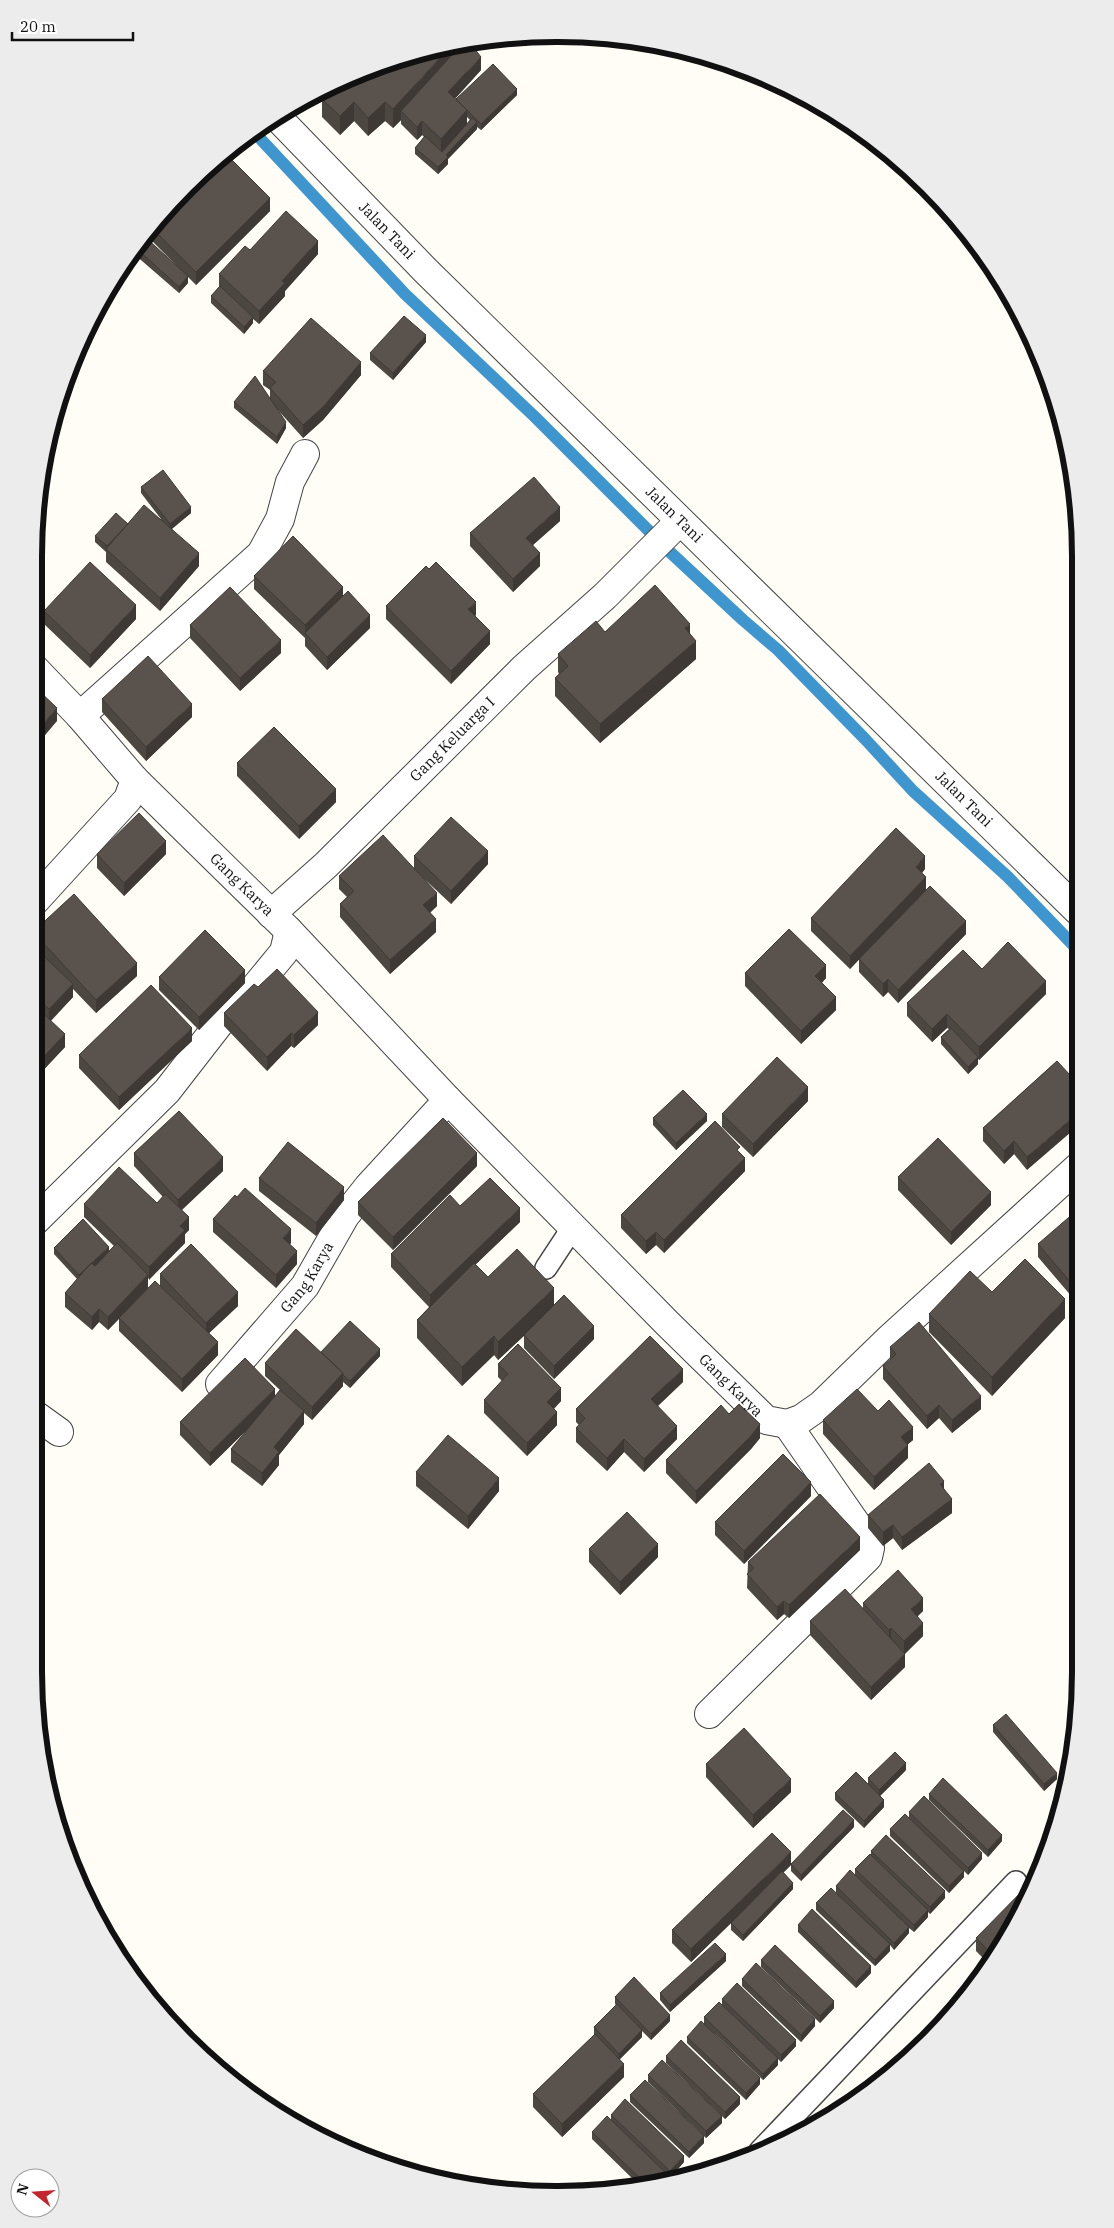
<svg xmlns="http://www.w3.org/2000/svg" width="1114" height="2228" viewBox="0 0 1114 2228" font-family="'IBM Plex Serif',serif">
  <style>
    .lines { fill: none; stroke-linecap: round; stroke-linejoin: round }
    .stream { stroke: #3f96cf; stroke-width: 12 }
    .lane-casing { stroke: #444; stroke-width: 24 }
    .street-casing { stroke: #444; stroke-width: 30 }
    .lane { stroke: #fff; stroke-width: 21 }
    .street { stroke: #fff; stroke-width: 28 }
    .wall { fill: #4d4742; fill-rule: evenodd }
    .shaded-wall { fill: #3f3936 }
    .building { fill: #5a524d; stroke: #3f3936 }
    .labels { text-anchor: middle; stroke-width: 5; stroke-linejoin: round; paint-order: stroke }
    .street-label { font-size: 15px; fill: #111; stroke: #fff }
    .rim { fill: none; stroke: #111; stroke-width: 6 }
  </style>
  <rect width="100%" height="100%" fill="#fffdf5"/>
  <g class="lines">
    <!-- stream -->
    <path class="stream" d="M255 133 405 294 535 417 671 553 743 620 778 650 865 739 913 791 1008 877 1077 949"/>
    <defs>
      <path id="lane" d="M546 1268 573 1227
        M760 2151 1016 1882"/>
      <g id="street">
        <path id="s1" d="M277 117 426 271 1077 910"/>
        <path id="s2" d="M35 669 80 716 135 780 289 931 448 1100 667 1323 766 1420 787 1424 801 1419 821 1405 890 1338 1078 1167"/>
        <path d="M80 716 261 554 280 519 290 482 305 454"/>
        <path d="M34 902 128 799 135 780"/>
        <path id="s3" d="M271 914 326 865 524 668 605 596 680 521"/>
        <path d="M34 1222 167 1091 219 1024 256 986 284 952 289 931"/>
        <path id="s4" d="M220 1384 305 1286 345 1216 368 1187 448 1100"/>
        <path d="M34 1414 59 1432"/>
        <path d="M709 1714 868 1557 870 1548 864 1535 787 1424"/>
      </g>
    </defs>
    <!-- lane casing -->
    <use href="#lane" class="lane-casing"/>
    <!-- street casing -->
    <use href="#street" class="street-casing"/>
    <!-- lane -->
    <use href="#lane" class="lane"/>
    <!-- street -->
    <use href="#street" class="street"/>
  </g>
  <!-- wall -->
  <path class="wall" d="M481 70 455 99 456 100 517 95 481 130 477 127V129L448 159V164L438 174 415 154V148L424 137 422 135 417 140 401 124V120L393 128 385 121 368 136 354 121 340 135 322 117V99ZM467 117 470 120 467 124Z
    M212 164 270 211 196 285 188 277V283L179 293 134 254V251L142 239 179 268 148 237V231Z
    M250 250 318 254 285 291V296L259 324 253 319V323L244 334 211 303V296L219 287V274Z
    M426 342 393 380 370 360V353Z
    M263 371 361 375 323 420 303 438 277 409 286 428 277 444 234 408V402L270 398V390L263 385Z
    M141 487 191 513 172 529 199 566 160 611 106 562V552L95 542V536L128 523 161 519 141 493Z
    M560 521 533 545 540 566 513 592 470 546V533Z
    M254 576 343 595 370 628 327 670 305 646V638L254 589Z
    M386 606 476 615 475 616 490 644 451 684 386 619Z
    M44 611 136 619 90 668 44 624Z
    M190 625 281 653 240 691 190 638Z
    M605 632 690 633 696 659 600 743 555 696V678L559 674 558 672V654Z
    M102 699 192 717 146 761 102 712Z
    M237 763 336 802 299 839 237 776Z
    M97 854H166L124 896 97 868Z
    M414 856 488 864 451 904 419 874 437 906 430 913 436 932 390 974 340 917V904L347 897 339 889V876L414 869Z
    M925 869 922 873 926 891 966 934 898 1003 888 992 883 997 859 972V959L850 969 811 931V918Z
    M34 931 137 976 96 1013 73 989V997L51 1021 65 1047 34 1080V947L41 953 34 946Z
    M982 969 1046 994 979 1060 978 1059V1064L968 1074 941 1044V1037L949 1029 947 1028 932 1042 907 1016V1003Z
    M745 973 826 978 822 983 836 1010 801 1044 745 986Z
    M159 977 245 983 199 1030 159 990Z
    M258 987 318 1025 294 1048 291 1046 267 1071 224 1026V1013Z
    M192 1041 119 1110 79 1068V1055Z
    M1057 1061 1027 1170 1014 1154 1004 1164 983 1141V1128Z
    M808 1101 753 1157 722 1127V1114Z
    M653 1118 707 1121 676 1150 653 1125Z
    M134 1153 223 1171 182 1210 189 1230 185 1234V1243L148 1279V1288L160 1286V1274L238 1306 209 1333 218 1355 182 1392 119 1331V1319L108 1330 99 1322 92 1330 65 1307V1293L77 1279 54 1254V1248L109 1251 114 1246 84 1217V1204L157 1203 163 1197 134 1166Z
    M740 1153 745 1171 664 1253 656 1245 646 1254 621 1228V1215Z
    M477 1166 393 1250 358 1215V1202Z
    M898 1177 991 1205 951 1245 898 1190Z
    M259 1178 344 1200 316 1236 259 1191Z
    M460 1206 520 1222 475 1265 488 1277 554 1304 594 1339 554 1379 524 1348V1336L498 1360 494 1355 462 1386 417 1338V1320L429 1307 391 1267V1254Z
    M1078 1216V1304L1038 1257V1244Z
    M213 1219 291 1243 290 1244 297 1264 276 1288 213 1232Z
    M992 1292 1065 1318 992 1396 929 1332V1314Z
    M890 1347 981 1409 952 1433 939 1418 927 1429 883 1379V1366L890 1360Z
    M321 1352 380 1356 350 1388 343 1382V1386L312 1420 304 1413V1424L279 1455V1465L262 1486 231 1462V1449L250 1427 210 1466 180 1435V1422L275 1397 280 1390 265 1376V1363Z
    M498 1364 561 1401 554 1409 557 1425 527 1456 484 1413V1400L502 1381 498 1377Z
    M683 1382 658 1406 677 1439 644 1472 624 1452 607 1471 576 1442V1428L579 1425 576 1422V1409Z
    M878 1411 913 1440 908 1444V1458L874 1490 823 1434V1420Z
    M729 1414 760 1438 751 1449 696 1504 666 1473V1460Z
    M416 1472 499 1491 468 1529 416 1486Z
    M944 1489 952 1513 902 1550 893 1538 883 1546 868 1528V1515Z
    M811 1496 744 1564 715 1535V1522Z
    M589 1549 658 1557 620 1595 589 1562Z
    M860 1550 789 1618 784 1614 777 1620 747 1588 748 1562Z
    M863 1603 923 1611 917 1616 923 1636 905 1653V1667L871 1700 810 1635V1621L863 1608Z
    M993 1725 1057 1779 1044 1791 993 1732Z
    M706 1764 791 1792 753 1828 706 1777Z
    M906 1770 880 1796 884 1807 864 1828 835 1800V1793L868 1784V1778Z
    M929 1794 1002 1841 988 1857 929 1800Z
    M909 1812 982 1859 968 1875 964 1871V1877L949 1893 890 1836V1829L909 1818Z
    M854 1827 801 1881 791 1871V1864Z
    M1050 1839 1044 1855V1845Z
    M871 1851 945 1898 930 1914 928 1912V1917L914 1932 909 1928V1933L894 1950 890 1945V1951L875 1966 816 1910V1903L836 1893V1886L855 1875V1869L871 1855Z
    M791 1865 783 1873 793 1889 743 1941 731 1930V1923L744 1910 691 1962 672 1943V1930Z
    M1026 1902 992 1962 990 1965 976 1951V1938Z
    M798 1925 871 1973 856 1988 798 1932Z
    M761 1960 834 2008 820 2023 761 1967Z
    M726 1961 670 2012 660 2000V1993Z
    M742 1979 815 2026 801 2042 742 1986Z
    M615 1997 670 2021 651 2040 642 2031V2037L619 2060 624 2077 562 2137 533 2107V2094L594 2035V2027L616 2005 615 2004Z
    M722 1999 796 2046 781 2062 778 2059V2065L763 2080 714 2033 760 2084 746 2100 687 2043V2037L704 2024V2017L722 2005Z
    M666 2056 740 2104 725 2119 666 2063Z
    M648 2075 722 2123 706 2138 648 2082Z
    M630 2095 704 2143 689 2158 630 2102Z
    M611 2115 684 2162 670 2178 666 2174V2180L663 2182 641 2187 592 2139V2132L611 2120Z"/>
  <!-- shaded-wall -->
  <path class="shaded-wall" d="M467 43 401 111V120L393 128V109L450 47Z
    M481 57V70L448 106V92Z
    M517 89V95L481 130V124Z
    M354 102V121L340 135V116Z
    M385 102V121L368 136V118Z
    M467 110V124L441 152V139Z
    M422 121V135L417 140V127Z
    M477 122V129L448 159V164L438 174V167L446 155Z
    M270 198V211L196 285V272Z
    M318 241V254L285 291V296L259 324V311L282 281Z
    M188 276V283L179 293V287Z
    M253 317V323L244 334V327Z
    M426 335V342L393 380V373Z
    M361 362V375L323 420 303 438V425Z
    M286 422V428L277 444V437Z
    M191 507V513L170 530V524Z
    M560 507V521L526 551V538Z
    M199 553V566L160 611V598Z
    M540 553V566L513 592V579Z
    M343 587V600L305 633V625Z
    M476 602V615L468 622V609Z
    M136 605V619L90 668V655Z
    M370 615V628L327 670V657Z
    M690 624V642L685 628Z
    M490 631V644L451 684V671Z
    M281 640V653L240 691V678Z
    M696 641V659L600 743V724Z
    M192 704V717L146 761V747Z
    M57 708V721L35 747V733Z
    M336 789V802L299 839V826Z
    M166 841V854L124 896V883Z
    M488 851V864L451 904V891Z
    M925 856V869L916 880V867Z
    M926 877V891L850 969V956Z
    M437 893V906L423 918V905Z
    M436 919V932L390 974V960Z
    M966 921V934L898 1003V990Z
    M137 963V976L96 1013V1000Z
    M826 965V978L815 989V976Z
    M245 970V983L199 1030V1017Z
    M888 979V992L883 997V984Z
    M1046 981V994L979 1060V1047Z
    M73 984V997L49 1022V1009Z
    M836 997V1010L801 1044V1031Z
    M318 1012V1025L294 1048V1035Z
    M947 1014V1028L932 1042V1029Z
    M192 1028V1041L119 1110V1097Z
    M291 1033V1046L267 1071V1057Z
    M65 1034V1047L34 1080V1067Z
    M978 1057V1064L968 1074V1067Z
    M808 1087V1101L753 1157V1144Z
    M1078 1113V1126L1027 1170V1157Z
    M707 1114V1121L676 1150V1143Z
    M1014 1141V1154L1004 1164V1151Z
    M477 1153V1166L393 1250V1237Z
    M223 1157V1171L178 1213V1200Z
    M745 1158V1171L664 1253V1240Z
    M344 1187V1200L316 1236V1223Z
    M991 1192V1205L951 1245V1232Z
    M520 1208V1222L430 1308V1295Z
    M189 1217V1230L185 1234V1243L149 1280V1267L180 1226Z
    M291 1229V1243L283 1251V1238Z
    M656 1232V1245L646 1254V1241Z
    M109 1247V1253L79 1281V1275Z
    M297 1251V1264L276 1288V1275Z
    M148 1275V1288L108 1330V1317Z
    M554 1288V1307L498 1360V1342Z
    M238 1292V1306L206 1336V1323Z
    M1065 1299V1318L992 1396V1377Z
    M99 1309V1322L92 1330V1317Z
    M594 1326V1339L554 1379V1366Z
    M494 1336V1355L462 1386V1367Z
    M218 1342V1355L182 1392V1379Z
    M380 1349V1356L350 1388V1381Z
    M683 1369V1382L651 1412V1399Z
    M343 1373V1386L312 1420V1407Z
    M561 1388V1401L547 1415V1402Z
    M275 1389V1402L210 1466V1453Z
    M981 1396V1409L952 1433V1420Z
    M939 1405V1418L927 1429V1416Z
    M304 1411V1424L279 1455V1465L262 1486V1473L274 1447Z
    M557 1412V1425L527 1456V1443Z
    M760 1424V1438L751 1449 696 1504V1491Z
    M677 1426V1439L644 1472V1459Z
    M913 1427V1440L901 1450V1437Z
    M624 1439V1452L607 1471V1458Z
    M908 1445V1458L874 1490V1477Z
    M499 1478V1491L468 1529V1516Z
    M944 1481V1494L940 1484Z
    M811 1482V1496L744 1564V1551Z
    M952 1499V1513L902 1550V1537Z
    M893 1525V1538L883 1546V1532Z
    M860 1537V1550L789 1618V1605Z
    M658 1544V1557L620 1595V1582Z
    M923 1598V1611L911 1623V1609Z
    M784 1601V1614L777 1620V1607Z
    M923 1623V1636L904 1655V1641Z
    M891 1628V1641L889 1644V1630Z
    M905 1654V1667L871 1700V1687Z
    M906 1763V1770L879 1797V1790Z
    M1057 1773V1779L1044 1791V1784Z
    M791 1779V1792L753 1828V1815Z
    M884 1800V1807L864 1828V1821Z
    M854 1820V1827L801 1881V1875Z
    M1002 1835V1841L988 1857V1850Z
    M791 1852V1865L691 1962V1949Z
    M982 1853V1859L968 1875V1868Z
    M964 1871V1877L949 1893V1886Z
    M793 1883V1889L743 1941V1935Z
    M945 1891V1898L930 1914V1907Z
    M928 1910V1917L914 1932V1925Z
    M909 1927V1933L894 1950V1943Z
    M890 1944V1951L875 1966V1960Z
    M726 1954V1961L670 2012V2005Z
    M871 1966V1973L856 1988V1982Z
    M834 2001V2008L820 2023V2016Z
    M670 2015V2021L651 2040V2034Z
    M815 2019V2026L801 2042V2035Z
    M642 2030V2037L619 2060V2054Z
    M796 2040V2046L781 2062V2055Z
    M778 2058V2065L763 2080V2074Z
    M624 2064V2077L562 2137V2124Z
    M760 2078V2084L746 2100V2093Z
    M740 2097V2104L725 2119V2112Z
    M722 2116V2123L706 2138V2131Z
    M704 2136V2143L689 2158V2152Z
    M684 2156V2162L670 2178V2171Z
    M666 2173V2180L663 2182 655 2184Z"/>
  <!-- building -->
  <path class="building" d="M470 43 481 57 448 92 467 110 441 139 422 121 417 127 401 111 462 44Z
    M450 47 393 109 385 102 368 118 354 102 340 116 322 99 333 87 389 62Z
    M493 64 517 89 481 124 456 99Z
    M472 118 477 122 446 155 448 157 438 167 415 148 425 136 442 152Z
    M226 154 270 198 196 272 152 228 212 164Z
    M286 211 318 241 282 281 285 283 259 311 219 274 245 246 250 250Z
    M144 236 188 276 179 287 136 248Z
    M220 286 253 317 244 327 211 296Z
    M404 316 426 335 393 373 370 353Z
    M311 318 361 362 323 407 303 425 270 388 276 382 263 371Z
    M255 376 286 422 277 437 234 402Z
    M163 470 191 507 170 524 141 487Z
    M534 477 560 507 526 538 540 553 513 579 470 533Z
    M144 505 199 553 160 598 106 549Z
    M116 513 128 524 107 546 95 536Z
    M293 536 343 587 305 625 254 576Z
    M90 562 136 605 90 655 44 611Z
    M436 562 476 602 468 609 490 631 451 671 386 606 426 566 429 569Z
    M655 585 690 624 685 628 696 641 600 724 555 678 568 666 558 654 596 621 605 632Z
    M230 587 281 640 240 678 190 625Z
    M348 591 370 615 327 657 305 633Z
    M148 656 192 704 146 747 102 699Z
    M35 687 57 708 35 733Z
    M274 727 336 789 299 826 237 763Z
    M139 813 166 841 124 883 97 854Z
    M451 817 488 851 451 891 414 856Z
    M896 828 925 856 916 867 926 877 850 956 811 918Z
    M383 835 437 893 423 905 436 919 390 960 340 904 354 891 339 876Z
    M930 886 966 921 898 990 888 979 883 984 859 959Z
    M74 894 137 963 96 1000 34 933V931Z
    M789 929 826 965 815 976 836 997 801 1031 745 973Z
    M205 930 245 970 199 1017 159 977Z
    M1008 942 1046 981 979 1047 947 1014 932 1029 907 1003 963 950 982 969Z
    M34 947 73 984 49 1009 34 995Z
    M277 969 318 1012 294 1035 291 1033 267 1057 224 1013 254 984 258 987Z
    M151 985 192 1028 119 1097 79 1055Z
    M34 1005 65 1034 34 1067Z
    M951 1028 978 1057 968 1067 941 1037Z
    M777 1057 808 1087 753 1144 722 1114Z
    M1057 1061 1070 1075 1077 1069 1078 1113 1027 1157 1014 1141 1004 1151 983 1128Z
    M683 1090 707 1114 676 1143 653 1118Z
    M179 1111 223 1157 178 1200 134 1153Z
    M443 1118 477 1153 393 1237 358 1202Z
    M715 1121 740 1147 737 1150 745 1158 664 1240 656 1232 646 1241 621 1215Z
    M938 1138 991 1192 951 1232 898 1177Z
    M288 1142 344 1187 316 1223 259 1178Z
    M119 1167 157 1203 165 1194 189 1217 180 1226 185 1230 149 1267 84 1204Z
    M490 1178 520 1208 430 1295 391 1254 450 1195 460 1206Z
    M245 1188 291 1229 283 1238 297 1251 276 1275 213 1219 235 1195 237 1197Z
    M1075 1212 1078 1216V1291L1038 1244Z
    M83 1219 109 1247 79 1275 54 1248Z
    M117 1243 148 1275 108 1317 99 1309 92 1317 65 1293 91 1263 95 1266Z
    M191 1244 238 1292 206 1323 160 1274Z
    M517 1249 554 1288 498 1342 494 1336 462 1367 417 1320 474 1263 488 1277Z
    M1025 1259 1065 1299 992 1377 929 1314 970 1271 992 1292Z
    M155 1281 218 1342 182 1379 119 1318Z
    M564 1295 594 1326 554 1366 524 1335Z
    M350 1321 380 1349 350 1381 343 1375V1373L321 1352Z
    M919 1322 981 1396 952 1420 939 1405 927 1416 883 1366 896 1354 890 1347Z
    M296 1329 343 1373 312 1407 265 1363Z
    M650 1336 683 1369 651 1399 677 1426 644 1459 624 1439 607 1458 576 1428 585 1418 576 1409Z
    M518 1344 561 1388 547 1402 557 1412 527 1443 484 1400 508 1374 498 1364Z
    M245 1358 275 1389 210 1453 180 1422Z
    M857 1389 878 1411 889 1400 913 1427 901 1437 908 1445 874 1477 823 1420Z
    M280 1390 304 1411 274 1447 279 1452 262 1473 231 1449Z
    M739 1404 760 1424 751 1436 696 1491 666 1460 721 1405 729 1414Z
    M448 1435 499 1478 468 1516 416 1472Z
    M783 1454 811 1482 744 1551 715 1522Z
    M929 1463 944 1481 940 1484 952 1499 902 1537 893 1525 883 1532 868 1515Z
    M820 1494 860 1537 789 1605 784 1601 777 1607 747 1574 754 1568 748 1562Z
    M627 1512 658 1544 620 1582 589 1549Z
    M898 1570 923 1598 911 1609 923 1623 904 1641 891 1628 889 1630 863 1603Z
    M845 1589 905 1654 871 1687 810 1621Z
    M1006 1714 1057 1773 1044 1784 993 1725Z
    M744 1728 791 1779 753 1815 706 1764Z
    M895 1752 906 1763 879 1790 868 1778Z
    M856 1772 884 1800 864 1821 835 1793Z
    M943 1778 1002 1835 988 1850 929 1794Z
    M924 1796 982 1853 968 1868 909 1812Z
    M843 1810 854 1820 801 1875 791 1864Z
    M905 1814 964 1871 949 1886 890 1829Z
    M772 1833 791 1852 691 1949 672 1930Z
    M886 1835 945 1891 930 1907 871 1851Z
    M1050 1839 1047 1848 1044 1845Z
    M870 1854 928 1910 914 1925 855 1869Z
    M850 1870 909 1927 894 1943 836 1886Z
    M782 1871 793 1883 743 1935 731 1923Z
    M1035 1878 1026 1902 995 1957 976 1938Z
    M831 1888 890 1944 875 1960 816 1903Z
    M812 1909 871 1966 856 1982 798 1925Z
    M715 1943 726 1954 670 2005 660 1993Z
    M775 1945 834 2001 820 2016 761 1960Z
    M756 1963 815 2019 801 2035 742 1979Z
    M634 1977 670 2015 651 2034 615 1997Z
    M737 1983 796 2040 781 2055 722 1999Z
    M719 2002 778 2058 763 2074 704 2017Z
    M617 2004 642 2030 619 2054 594 2027Z
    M701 2021 760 2078 746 2093 687 2037Z
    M595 2034 624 2064 562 2124 533 2094Z
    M681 2040 740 2097 725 2112 666 2056Z
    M662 2060 722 2116 706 2131 648 2075Z
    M645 2080 704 2136 689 2152 630 2095Z
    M625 2099 684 2156 670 2171 611 2115Z
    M607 2116 666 2173 655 2184 647 2185 592 2132Z"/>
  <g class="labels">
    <!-- street labels -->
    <g class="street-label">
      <text dy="5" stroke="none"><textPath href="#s1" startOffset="158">Jalan Tani</textPath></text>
      <text dy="5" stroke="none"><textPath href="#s1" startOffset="562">Jalan Tani</textPath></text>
      <text dy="5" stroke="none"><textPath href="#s3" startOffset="252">Gang Keluarga I</textPath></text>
      <text dy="5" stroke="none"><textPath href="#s1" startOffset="968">Jalan Tani</textPath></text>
      <text dy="5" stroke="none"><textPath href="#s2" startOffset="299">Gang Karya</textPath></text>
      <text dy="5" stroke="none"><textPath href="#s4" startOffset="138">Gang Karya</textPath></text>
      <text dy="5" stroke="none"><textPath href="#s2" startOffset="999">Gang Karya</textPath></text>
    </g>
  </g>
  <!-- crop -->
  <path d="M0 0H1114V2228H0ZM556 42H558A514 514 0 0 1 1072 556V1672A514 514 0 0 1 558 2186H556A514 514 0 0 1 42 1672V556A514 514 0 0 1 556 42Z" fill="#ececec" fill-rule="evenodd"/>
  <path class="rim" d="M556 42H558A514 514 0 0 1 1072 556V1672A514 514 0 0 1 558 2186H556A514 514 0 0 1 42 1672V556A514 514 0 0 1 556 42Z"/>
  <!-- north arrow -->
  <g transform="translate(35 2193) rotate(287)"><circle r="24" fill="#ffffff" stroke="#a0a0a0"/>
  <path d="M0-4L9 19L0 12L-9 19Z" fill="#c4262e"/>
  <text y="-8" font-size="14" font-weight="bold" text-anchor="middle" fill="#111111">N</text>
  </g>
  <!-- scale -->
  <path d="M12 32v8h121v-8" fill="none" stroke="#111111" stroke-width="2.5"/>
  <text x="20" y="32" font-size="15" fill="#111111" stroke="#ffffff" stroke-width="4" paint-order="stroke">20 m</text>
</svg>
